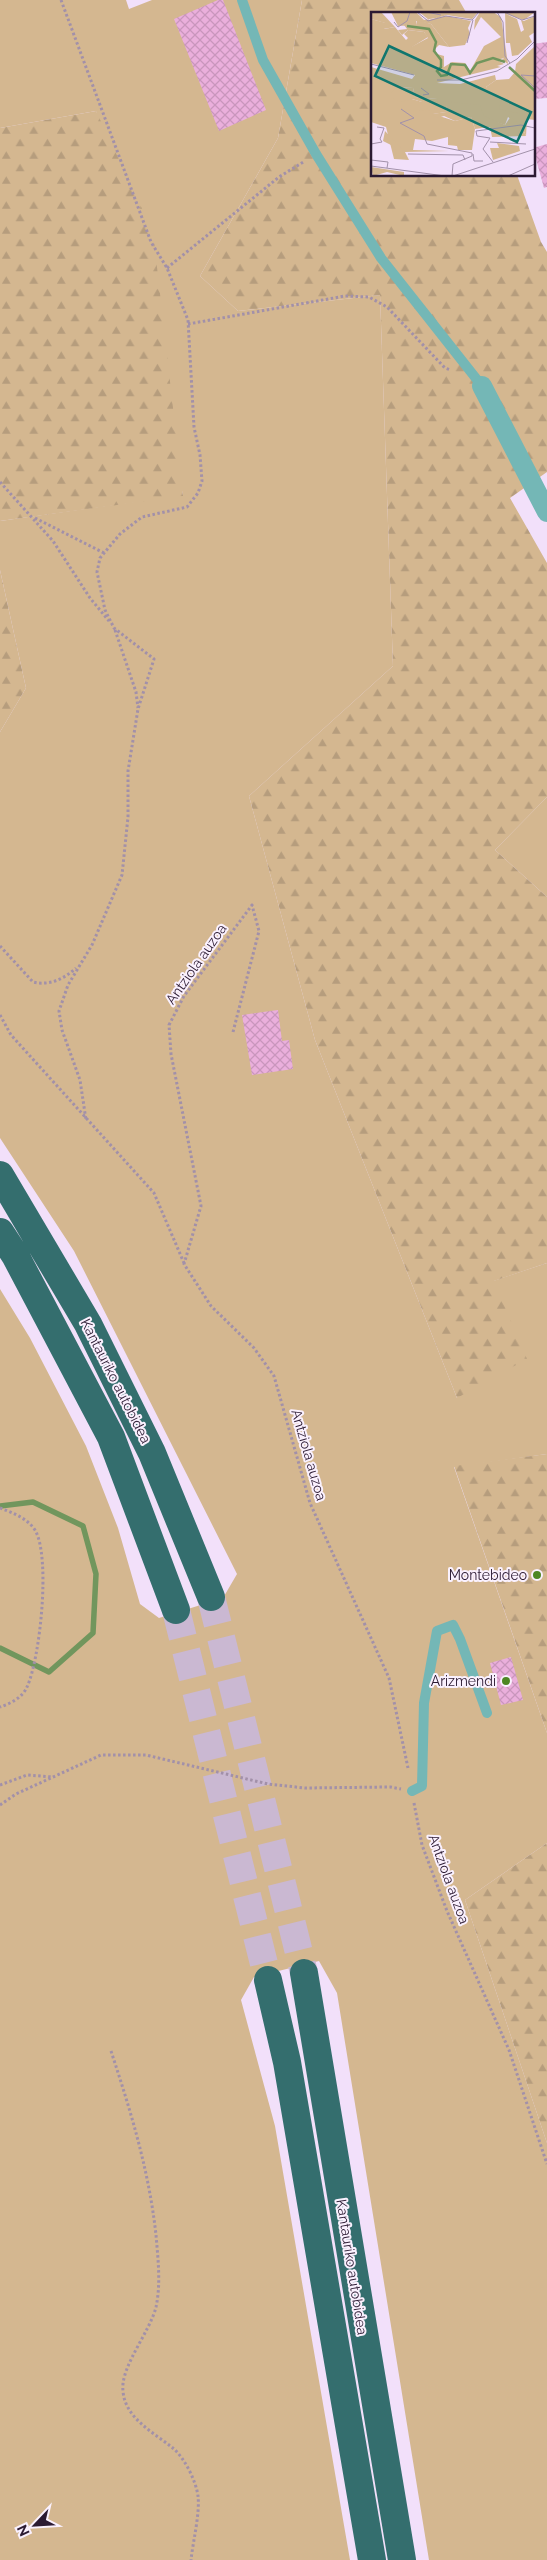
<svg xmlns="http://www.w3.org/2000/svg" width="547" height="2560" viewBox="0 0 547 2560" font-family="Raleway,sans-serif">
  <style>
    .grass { fill: #d4b790 }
    .forest { fill: url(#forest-firs) }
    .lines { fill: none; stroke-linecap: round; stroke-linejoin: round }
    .stream { stroke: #71965d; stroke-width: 5.5 }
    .building { fill: url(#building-cross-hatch) }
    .motorway-tunnel { stroke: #cab8d2; stroke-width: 28; stroke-dasharray: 28 14; stroke-linecap: butt }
    .path { stroke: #a290a9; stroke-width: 3; stroke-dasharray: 2.5 2.5; stroke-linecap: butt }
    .service { stroke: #74b7b6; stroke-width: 10 }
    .minor { stroke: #74b7b6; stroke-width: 20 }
    .motorway { stroke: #346e6e; stroke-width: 28 }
    .poi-dot { fill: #4d8723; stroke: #faf1fe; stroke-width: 2 }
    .labels { text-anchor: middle; stroke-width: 4; stroke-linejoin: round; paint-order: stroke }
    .street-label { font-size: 14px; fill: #2b1a32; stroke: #faf1fe }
    .poi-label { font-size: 14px; fill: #2b1a32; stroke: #faf1fe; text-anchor: end }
    .inset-river { fill: none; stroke: #71965d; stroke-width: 2.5 }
    .inset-road { fill: none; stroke: #a291aa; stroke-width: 1 }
    .view { fill: #0f766e; fill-opacity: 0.15; stroke: #0f766e; stroke-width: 2.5 }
    .inset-edge { fill: none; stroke: #2b1a32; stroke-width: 2.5 }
  </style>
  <defs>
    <pattern id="forest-firs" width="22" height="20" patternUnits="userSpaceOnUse" patternTransform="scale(1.25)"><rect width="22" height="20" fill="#d4b790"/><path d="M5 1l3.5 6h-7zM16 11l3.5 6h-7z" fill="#b69d7d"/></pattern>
    <pattern id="building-cross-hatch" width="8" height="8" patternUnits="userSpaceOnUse" patternTransform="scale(1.25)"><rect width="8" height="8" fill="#eaafdc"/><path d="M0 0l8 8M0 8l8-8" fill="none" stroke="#c996bd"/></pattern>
  </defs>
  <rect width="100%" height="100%" fill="#f2e0fa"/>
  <!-- grass -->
  <path class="grass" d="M0 0H126L129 9 152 0H302L278 138 200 276 238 311 380 295 393 666 249 796 315 1040 457 1398 493 1281 547 1263V1454L454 1467 547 1733V1843L465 1900 547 2143V2560H429L337 1993 319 1961 254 1977 241 2000 275 2126 350 2560H0V1289L30 1338 86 1446 118 1528 140 1604 159 1618 223 1598 237 1574 74 1251 0 1138V732L26 688 0 570V521L183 495 96 111 0 128Z
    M547 797V897L495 850Z"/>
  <!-- forest -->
  <path class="forest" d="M302 0H459L467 14H372V175H517L541 242 547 252V472L510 498 547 563V797L495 850 547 897V1263L494 1281 527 1359 457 1398 315 1040 249 796 393 666 380 295 238 311 200 276 278 138Z
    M96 111 153 232 183 496 0 521V128Z
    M0 570 26 688 0 732Z
    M547 1454V1733L454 1466Z
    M547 1843V2143L465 1900Z"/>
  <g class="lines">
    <!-- stream -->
    <path class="stream" d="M0 1506 33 1502 83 1526 96 1574 93 1633 49 1672 0 1648"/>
  </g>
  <!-- building -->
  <path class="building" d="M218 0H223L266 110 219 131 174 19Z
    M547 42V98L533 99V44Z
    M547 144V187L544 188 533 148Z
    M278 1010 282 1041 289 1040 293 1069 252 1075 242 1015Z
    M511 1657 523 1700 501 1705 490 1663Z"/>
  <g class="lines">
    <!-- motorway-tunnel -->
    <path class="motorway-tunnel" d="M211 1597 304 1973
      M176 1610 268 1980"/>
    <!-- path -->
    <path class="path" d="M61 0 151 242 167 268 188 320 194 427 200 455 202 481 198 493 187 507 142 517 120 534 100 558 97 572 105 610 114 628 154 659 138 709 128 771V817L122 875 92 945 68 985 59 1011 62 1030 80 1080 86 1120
      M167 268 279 177 305 161
      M188 324 345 296 369 297 387 307 445 368 451 370
      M0 482 53 541 90 598 109 621
      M35 518 104 553
      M115 630 136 692 138 708
      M0 946 33 982C49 986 64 979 76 968
      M0 1015 11 1035 154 1193 184 1263
      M233 1032 259 931 252 905 184 996 169 1025 171 1054 201 1206 184 1264 211 1306 254 1348 274 1376 310 1503 389 1678 408 1768
      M0 1508C13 1513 27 1518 35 1530 51 1557 40 1659 27 1687 23 1697 10 1704 0 1707
      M0 1785 27 1775 53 1777
      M414 1803 422 1845 447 1911 509 2050 547 2164
      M0 1805 16 1794 101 1755H146L268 1784 305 1788 390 1787 401 1789
      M111 2051C131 2112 149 2171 156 2235 158 2259 161 2284 156 2307 150 2332 120 2367 123 2391 125 2419 155 2433 174 2449 185 2459 196 2481 198 2496 200 2514 193 2541 191 2560"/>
    <!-- service -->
    <path class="service" d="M242 0 263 60 316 154 381 258 482 386
      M412 1791 422 1786 424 1703 437 1631 453 1625 460 1639 487 1713"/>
    <!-- minor -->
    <path class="minor" d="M482 386 547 512"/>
    <!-- motorway -->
    <path class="motorway" d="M0 1175 88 1324 152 1453 211 1597
      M0 1232 15 1255 111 1437 176 1610
      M304 1973 402 2560
      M268 1980 287 2062 372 2560"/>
  </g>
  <!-- markers -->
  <g class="poi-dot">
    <circle cx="537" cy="1575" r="5"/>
    <circle cx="506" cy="1681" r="5"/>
  </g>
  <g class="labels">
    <!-- street labels -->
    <g class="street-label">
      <text transform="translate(196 964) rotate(-55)" y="5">Antziola auzoa</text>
      <text transform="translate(116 1381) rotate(63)" y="5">Kantauriko autobidea</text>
      <text transform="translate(309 1455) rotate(74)" y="5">Antziola auzoa</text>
      <text transform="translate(449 1879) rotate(70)" y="5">Antziola auzoa</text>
      <text transform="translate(352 2267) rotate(81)" y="5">Kantauriko autobidea</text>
    </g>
    <!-- poi labels -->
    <g class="poi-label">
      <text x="527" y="1580">Montebideo</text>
      <text x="496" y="1686">Arizmendi</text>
    </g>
  </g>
  <!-- overview -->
  <g transform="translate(371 12)">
    <rect width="164" height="164" fill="#f2e0fa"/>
    <path d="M20 0H45L53 8 76 4 100 9 97 16 99 22 94 33 78 35 60 12 45 9V13L27 14ZM48 0H107L101 7 76 3 58 8ZM109 0H122L130 5 137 52 131 48 133 46 125 44 118 46 123 53 130 55 66 71 89 72 124 63 125 68 115 75 131 86 161 93 164 99V108L156 107 155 124 152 117 137 105 134 113 76 94 75 100 62 102 84 109 100 105 104 117 101 138H87L86 134 77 133V125L61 129 44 127 42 138 78 139 34 140 38 148 23 147 15 115 0 110V55L41 67 44 63 0 51V7L15 11 13 17 24 15 35 28 37 26 33 22 37 18 53 20 57 25 41 35 64 45 73 55 81 50 94 51 99 59 113 34 130 25 110 5 103 18 104 8ZM27 75 42 76 44 85 66 87 51 90 41 87 23 80ZM134 0H164L153 8 135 2 146 7 150 20 153 18 150 8 153 9 164 4V20L158 24 161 30 147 43 141 44 139 31H135ZM164 34V76L144 60 145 52Z" fill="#d4b790" fill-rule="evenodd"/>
    <path d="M0 0H10L24 15 12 17 14 11 0 7ZM46 8 60 12 78 35 68 33 64 37 66 42 73 44V55L64 46 57 52 53 50 40 35 57 26 53 20 37 18 31 23 27 18 36 17 33 13H45ZM126 40 133 46 126 48 133 52 119 56 113 45 124 44ZM144 60 164 76V99L160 93H154L151 102 128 97 131 86 121 83 115 75 125 68 138 67ZM26 75 42 76 44 85 67 87 63 98 48 99 51 90 41 87 30 90 20 86V81ZM71 89 109 93 113 104 134 113 140 104 152 117 155 124 121 125 119 115 104 117 100 105 84 109 73 104 66 106 61 102 75 100 76 94H71ZM14 119 32 138 31 147H23L26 141 24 135 12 129Z" fill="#d4b790"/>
    <path d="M126 131 148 134 149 139 122 148 119 136H128ZM0 155 33 160V164L16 160 2 164Z" fill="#d4b790"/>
    <path class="inset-river" d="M36 14 58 17 65 30 63 39 70 48V55L66 59 70 64 76 63 80 52 94 53 99 61 106 51 122 46 134 50M138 55 164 79"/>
    <path class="inset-road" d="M46 0 57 9 75 4 101 8 108 0M55 0 70 3M126 0 132 10 134 44 139 51M133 0 151 8 164 4M23 10 27 15 36 9 39 0M96 31 102 8M0 52 43 63M164 64 150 63 164 76M66 68H90L126 59 146 47 164 29M50 76 58 82 52 83M30 97 43 106 29 111 53 124 56 132 101 141V144L82 152 81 164M119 130 155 132M0 132 11 130 9 127 13 116 6 115M37 142 92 143 94 148M102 142 103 149H112M0 148 17 150 16 156M122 150 112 137 119 126 106 124 105 119 150 113 164 116M0 154 74 164M82 164 164 137M137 164 164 152"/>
    <path class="view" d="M18 34 160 100 146 130 4 64Z"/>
    <rect width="164" height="164" class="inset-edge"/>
  </g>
  <!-- north arrow -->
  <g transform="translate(35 2525) rotate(245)" stroke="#faf1fe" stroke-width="4" paint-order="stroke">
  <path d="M0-4L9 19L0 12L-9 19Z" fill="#2b1a32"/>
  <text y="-8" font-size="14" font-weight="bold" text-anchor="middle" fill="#2b1a32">N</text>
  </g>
</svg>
